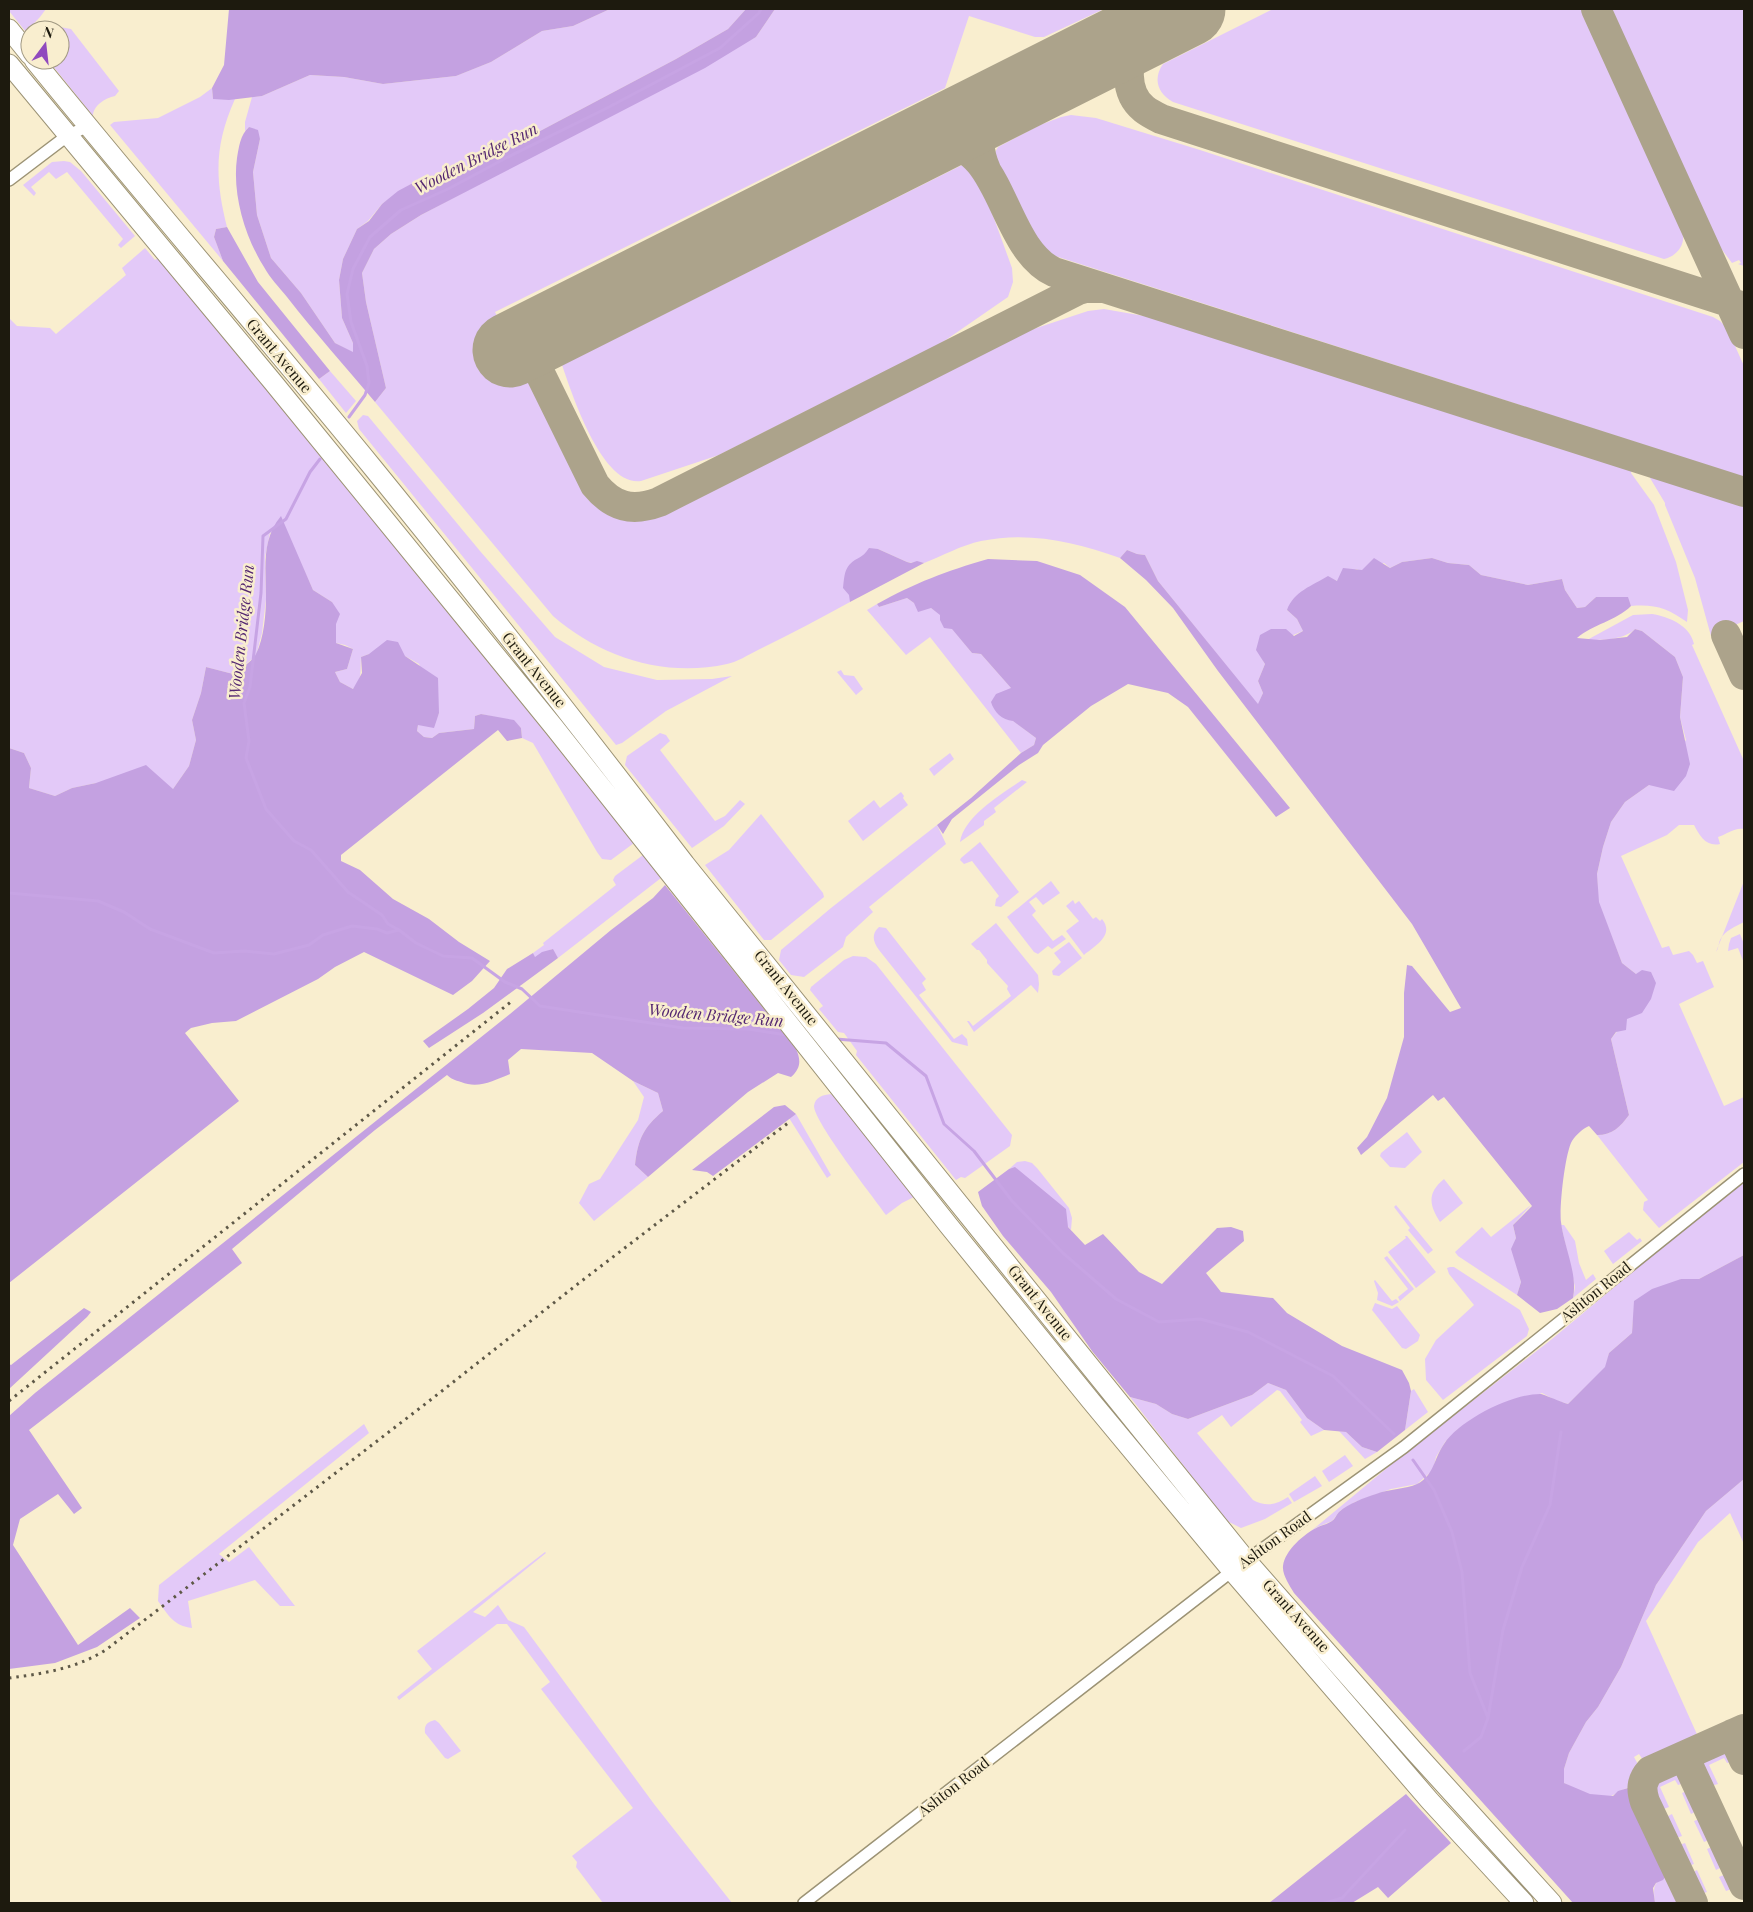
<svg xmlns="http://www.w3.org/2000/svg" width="1753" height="1912" viewBox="0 0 1753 1912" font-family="'Playfair Display',serif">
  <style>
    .green { fill: #e3c9f8 }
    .forest { fill: #c4a1e1 }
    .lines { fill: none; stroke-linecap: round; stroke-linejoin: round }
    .stream { stroke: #c7a4e4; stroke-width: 3 }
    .taxiway { stroke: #aca38b; stroke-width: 30 }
    .runway { stroke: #aca38b; stroke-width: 75 }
    .street-casing { stroke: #9c9375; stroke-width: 14 }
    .primary-casing { stroke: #9c9375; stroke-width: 21 }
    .street { stroke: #fff; stroke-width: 11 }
    .primary { stroke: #fff; stroke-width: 19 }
    .rail { stroke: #5e5847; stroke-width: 3; stroke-dasharray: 2.5 5; stroke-linecap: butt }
    .labels { text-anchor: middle; stroke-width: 5; stroke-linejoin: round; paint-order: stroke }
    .street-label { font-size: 15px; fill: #1d1a0e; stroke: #f9eecf }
    .water-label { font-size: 16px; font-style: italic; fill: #542771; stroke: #f9eecf }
  </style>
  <rect width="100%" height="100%" fill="#f9eecf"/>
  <!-- green -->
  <path class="green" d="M9 9H46L40 17 26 32 9 11Z
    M610 9H746L728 29 676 59 470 168 411 184 382 204 368 221 357 229 343 259 339 280 342 318 353 343V353L335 343 301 293 271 258 257 215 253 172 260 139 249 127 245 131V122L252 97 262 96 310 75 344 77 383 84 456 76 491 62 542 31 573 26Z
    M775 9H1104L1044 37H1035L969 16 945 88 495 312 578 481C602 514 625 525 664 511L1015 335 1088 311 1104 309 1167 320 1632 469 1631 473 1654 505 1676 562 1688 610 1687 622C1667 608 1655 604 1631 606L1627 597H1596L1585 607 1577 608 1565 590 1562 579 1528 585 1481 575 1469 565 1448 563 1432 558 1402 562 1390 568 1384 563 1362 571 1356 569 1337 581 1328 577 1317 583 1287 610 1297 619 1303 631 1257 650 1265 664 1258 681 1263 693 1258 705 1158 581 1145 555 1137 554 1127 550 1120 558C1075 542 1029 531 981 541 962 545 942 556 924 563 917 561 913 564 907 562L878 549 850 564V602C819 619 789 635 758 650 748 655 737 662 727 664 664 678 600 657 553 616L375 402 386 388 366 302 362 273 374 249 391 234 421 215 756 37Z
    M1273 9H1583L1682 228C1687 243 1678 256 1664 259L1173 102C1157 93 1153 78 1163 64Z
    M1611 9H1744V266L1738 264 1741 263 1739 260 1732 263 1720 247Z
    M60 27 71 29 119 91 115 96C105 98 93 106 93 116L48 60H60V30H56Z
    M212 88 213 99H235C214 146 215 179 227 227L216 229 214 237 223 261 110 125 114 122 158 118 200 97Z
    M1071 115 1096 118 1200 150 1713 317 1720 321 1727 328 1744 366V477L1052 255 1046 250 1038 240 994 154 998 147 1040 125 1061 117Z
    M64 161 70 162 81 171 135 236 121 248 118 245 123 239 67 172 56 179 49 172 31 187 36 193 34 196 23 185 52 162Z
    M964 164 971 168 987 199 1012 268 1013 282 1008 297 940 344 878 375 719 455 641 481C602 487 572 394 562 365Z
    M145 248 155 260 158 258 318 449 634 843 611 860 602 859 597 852 533 743 522 738 521 728 514 721 481 714 475 716 474 729 439 733 432 738 424 737 417 731 418 725 435 722 439 713 419 664 405 656 369 654 361 657C360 670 363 679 353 689L340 682 335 672 347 669 353 649 345 645 336 643V624L332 602 313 590 284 526 270 533 265 557 266 599 262 633 256 656 233 674 206 667 201 693 192 720 196 740 189 766 173 789 96 783 72 788 55 796 29 788 31 768 24 753 9 748V318L17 326 50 328 56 334 126 275 122 268Z
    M330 371 356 401 346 413 319 379Z
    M363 415 368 416 480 551 555 637 604 667 657 680 712 679 732 676 666 711 622 743 616 745 359 429 357 421Z
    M1651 475 1744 504V621L1711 636 1695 578 1665 505V503L1650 478Z
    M907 598 914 603 931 608 941 615 972 653 981 654 1012 689V720L1036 738 1034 745 1021 753 930 637 906 655 867 610 877 604 879 607Z
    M1652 614C1669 617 1690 625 1694 644L1692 645 1744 761V829C1735 827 1727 834 1718 837L1720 844C1706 847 1700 836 1694 825H1679L1667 835 1621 856 1662 948 1669 946 1673 955 1689 951 1693 955 1697 963 1703 961 1714 987 1679 1004 1724 1106 1744 1097V1162L1659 1228 1643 1210 1644 1202 1648 1200 1597 1135C1613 1135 1620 1127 1629 1115L1611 1039 1627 1019 1636 974 1622 963 1598 902 1597 874 1603 847 1611 822 1625 802 1649 785 1686 740 1680 717 1683 677 1675 657 1642 631 1635 629C1624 640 1603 640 1587 640L1633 615Z
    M841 670 844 675 854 676 863 689 856 695 837 672Z
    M660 733 666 735 670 741 660 750 715 821 725 816 740 800 745 804 724 826 692 848 625 765 627 756Z
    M950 753 954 759 934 776 929 769Z
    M1022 780 1027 782 994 808 996 812 984 821V825L960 842C964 816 1002 794 1022 780Z
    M901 792 904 796 903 798 908 805 863 841 848 821 874 800 880 808Z
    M761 814 823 893 824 897 771 940H764L705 865 729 850Z
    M937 825 946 844 869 907 873 912 846 937 843 947 804 977 791 975 779 960 781 950 831 908Z
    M980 842 1019 892 1001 907 995 906 996 899 999 896 972 861 964 864 960 860 961 858Z
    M643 855 661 878 558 958 552 949 535 958 533 953 544 945 543 943 616 885 613 880 615 876Z
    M1051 881 1060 893 1043 905 1036 897 1029 902 1036 911 1032 915 1053 941 1062 935 1066 939 1052 949 1048 946 1038 954 1034 952 1007 917Z
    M1744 881V922C1735 927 1725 930 1720 940 1718 945 1719 948 1716 952Z
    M1073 900 1075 904 1079 901 1093 919 1096 917 1100 921 1102 919C1115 935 1095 946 1084 955L1066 931 1079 921 1066 906Z
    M996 923 1038 975 1039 984 1038 993 1031 985 974 1032 967 1021H969L973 1026 1011 996 1007 989 1008 986 987 963V960L979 950H977L971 944Z
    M879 927 886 928 926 979 922 983 926 990 919 995 954 1039 962 1034 967 1039 968 1046 952 1042 879 950C873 942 871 934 879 927Z
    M1740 934 1744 944V963L1738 948 1728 951 1729 944 1731 938Z
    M1069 942 1082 958 1059 976 1053 975 1052 971 1061 962 1054 953Z
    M853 956 866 957 876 964 1012 1135 1010 1146 965 1178 961 1177 956 1180 856 1055 857 1051 844 1033 838 1032 819 1009 823 1006 810 990 811 987 844 960Z
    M633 1081 658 1093 663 1111C643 1128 638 1139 635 1165L648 1177 594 1221 579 1203 589 1184 600 1179 638 1120 644 1097Z
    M831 1094 837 1099 914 1197 902 1203 886 1215C874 1198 814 1122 814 1106 815 1097 823 1095 831 1094Z
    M796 1114 831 1175 827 1178 789 1118Z
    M1407 1132 1422 1152 1405 1168 1390 1167 1380 1156 1381 1153Z
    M1025 1161 1032 1163 1037 1168 1069 1208 1072 1218 1071 1230 1015 1168 1009 1169 1017 1162Z
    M1444 1179 1463 1203 1440 1222C1429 1205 1427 1193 1444 1179Z
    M1744 1179V1255L1699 1279H1681L1633 1320 1632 1333 1609 1353 1606 1367 1568 1404 1555 1400 1542 1393 1458 1429 1445 1442 1436 1457 1433 1470 1417 1484 1391 1489 1355 1502 1340 1511 1332 1521 1317 1527 1299 1541 1399 1458 1552 1339Z
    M1396 1205 1433 1250 1428 1254 1408 1230 1410 1228 1394 1207Z
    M1531 1205 1513 1225 1516 1238 1512 1249 1521 1282 1517 1295 1458 1256 1455 1252 1482 1227 1491 1237Z
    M1561 1225H1564L1575 1241 1579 1263 1586 1280 1593 1274 1596 1279 1573 1298 1575 1287Z
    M1629 1232 1637 1240 1640 1238 1642 1241 1613 1264 1604 1251Z
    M1405 1236H1407L1436 1272 1416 1288 1388 1252 1406 1238Z
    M1387 1256 1414 1289 1400 1301 1398 1297 1408 1289 1384 1258Z
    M1450 1267H1454L1520 1310 1529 1329 1527 1336 1443 1400 1426 1380 1425 1359 1436 1340 1474 1305 1449 1274 1447 1268Z
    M1375 1280 1392 1301 1396 1299 1399 1302 1392 1306 1377 1300 1378 1293 1374 1281Z
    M1375 1303 1392 1309 1397 1306 1420 1335 1418 1341 1406 1349 1402 1348 1372 1310Z
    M1268 1383 1286 1390 1307 1418 1324 1430 1311 1436 1300 1422 1302 1420 1280 1391 1277 1390 1231 1427 1222 1415 1197 1433 1253 1500C1266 1507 1276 1505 1288 1497L1292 1503 1265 1519 1241 1528 1229 1522 1222 1515 1130 1397 1156 1404 1172 1414 1188 1419 1252 1395Z
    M1414 1389 1428 1412 1405 1430 1411 1391Z
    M364 1424 369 1433 219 1554 229 1562 249 1547 295 1606H280L255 1580 188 1601 192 1628C174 1626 168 1615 158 1601L159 1585Z
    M1339 1431 1346 1432 1362 1447 1377 1452 1365 1459Z
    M1345 1455 1353 1466 1329 1482 1322 1471Z
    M1315 1476 1322 1486 1294 1502 1289 1494Z
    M1744 1479V1544L1730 1513 1698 1542 1646 1621 1700 1741 1647 1766 1639 1754 1634 1757 1641 1770 1636 1781 1635 1792 1627 1788C1621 1790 1619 1792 1613 1795 1601 1802 1575 1789 1564 1783V1769L1569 1753 1586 1722 1598 1707 1621 1667 1656 1585 1706 1511Z
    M545 1552 546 1553 473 1612 485 1617 498 1605 508 1620 524 1627 654 1804 732 1903H603L576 1867 577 1862 572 1856 633 1808 541 1689 550 1682 507 1624H497L399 1700 397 1697 432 1669 417 1651Z
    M435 1720 439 1723 461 1751 448 1759 445 1758 425 1733C424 1725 427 1722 435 1720Z
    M1725 1745 1734 1749 1736 1755 1735 1761 1727 1763 1724 1758 1709 1765 1718 1784 1707 1787C1690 1764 1698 1748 1725 1745Z
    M1676 1767C1683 1769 1688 1774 1687 1782L1678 1785 1675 1780 1660 1787 1669 1807 1661 1810 1658 1809C1639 1786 1650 1773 1676 1767Z
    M1689 1790 1692 1791 1696 1796 1700 1807 1697 1811 1691 1814 1682 1793Z
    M1672 1814 1682 1836 1673 1839C1666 1837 1662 1825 1664 1818Z
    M1702 1818 1706 1820 1712 1835 1711 1839 1704 1842 1694 1821Z
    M1685 1843 1694 1864 1688 1866 1682 1865 1676 1850 1677 1846Z
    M1714 1846C1721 1849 1725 1859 1724 1866L1716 1870 1707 1849Z
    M1667 1865 1685 1903H1655C1653 1885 1653 1884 1668 1873Z
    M1697 1870 1707 1892 1701 1894 1693 1891 1688 1880 1690 1874Z
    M1726 1874 1731 1875 1737 1887 1726 1891 1719 1877Z"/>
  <!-- forest -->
  <path class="forest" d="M229 9H610L573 26 542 31 491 62 456 76 383 84 344 77 310 75 262 96 229 100 213 99 212 88 224 65Z
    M746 9H775L756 37 705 68 421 215 391 234 374 249 362 273 366 302 386 388 375 402C346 367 315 333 287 297 279 287 270 278 264 267 245 237 232 194 237 158 239 147 240 135 249 127L258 130 260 139 253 172 257 215 271 258 301 293 335 343 353 352V343L342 318 339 280 343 259 357 229 369 221 382 204 398 191 411 184 470 168 676 59 728 29Z
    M227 227 258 282 330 371 319 379 223 261 214 237 216 229Z
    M281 516 313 590 332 602 340 614 336 624V643L353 649 347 669 335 672 340 682 353 689 362 673 361 657 369 654 387 640 398 642 405 656 438 678 439 713 434 728 418 725 417 731 424 737 432 738 439 733 474 729 475 716 481 714 514 720 521 728 522 738 507 741 498 730 341 855V861L360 870 393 899 429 919 459 942 490 961 472 981 453 995 364 952 335 967 318 979 236 1021 212 1023 191 1028 185 1033 239 1101 9 1283V748L24 753 31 768 29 788 55 796 72 788 96 783 146 765 173 789 189 766 196 740 192 720 201 693 206 667 233 674C240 669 253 661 256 654 264 638 266 614 266 597 266 568 261 540 281 516Z
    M869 548 878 549 907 562 911 563 917 561 924 563 850 602 849 595 843 588C844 580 844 570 850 564 857 557 862 559 869 548Z
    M1127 550 1137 554 1145 555 1158 581 1258 704 1263 693 1258 681 1265 664 1256 650 1260 635 1271 629H1286L1294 636 1303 631 1297 619 1287 610C1294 591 1312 586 1328 576L1337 581 1343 568 1362 570 1374 558 1390 568 1402 562 1432 558 1448 563 1469 565 1481 575 1528 585 1562 579 1565 590 1577 608 1585 607 1596 597H1628L1631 606C1616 621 1593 624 1577 638L1600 640 1627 637 1635 629 1642 631 1675 657 1683 677 1680 717 1690 764 1686 776 1674 791 1649 785 1625 802 1611 822 1603 847 1597 874 1599 902 1622 963 1636 974 1642 970 1651 972 1656 983 1651 999 1642 1013 1627 1019 1626 1030 1616 1032 1611 1039 1629 1115C1620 1127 1613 1135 1597 1135L1589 1126C1582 1129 1576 1135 1572 1141 1565 1153 1559 1208 1561 1222 1564 1247 1578 1274 1573 1298L1557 1309 1540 1313 1517 1295 1521 1282 1511 1249 1516 1238 1513 1225 1532 1206 1444 1097 1438 1101 1433 1095 1361 1155 1357 1148 1367 1137 1387 1098 1404 1037V993L1407 965 1412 966 1450 1012 1461 1008 1412 924 1218 671 1173 608 1146 580 1120 558Z
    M988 559 1037 561 1080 575 1125 607 1290 808 1276 817 1188 707 1168 693 1128 684 1091 706 1043 745 1038 753 1019 765 952 819 943 834 937 825 971 798 1021 753 1034 745 1036 738 1013 721C1002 720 994 712 991 702L996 694 1011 688 981 654 972 653 952 629 944 628 940 620V615L931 608 918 612 914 603 907 598 879 607 877 604C915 583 946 571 988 559Z
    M665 885 796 1049C801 1060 801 1068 791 1077L778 1073 748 1092 648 1177 635 1165C638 1139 643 1128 663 1111L658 1093 633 1081 592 1053 521 1049 508 1060 510 1074C493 1081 478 1089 461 1082 455 1080 451 1079 447 1075L375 1130 232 1249 242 1263 64 1403 29 1430 82 1508 74 1514 58 1494 20 1519 13 1545 78 1645 130 1608 140 1618 97 1647 55 1663 9 1669V1416L35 1393 510 1014 611 930 653 898Z
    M553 949 558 958 483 1013 429 1048 423 1041 468 1009 494 988 507 969 533 953 535 957 542 952Z
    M785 1105 796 1114 713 1176 707 1172 692 1170 774 1107Z
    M1015 1167 1066 1209 1068 1227 1085 1245 1103 1234 1139 1272 1162 1284 1217 1228 1231 1227 1243 1231 1244 1241 1206 1273 1221 1292 1273 1298 1287 1313 1342 1346 1402 1370 1409 1383 1411 1391 1405 1430 1377 1452 1362 1447 1346 1432 1324 1430 1307 1418 1286 1390 1268 1383 1252 1395 1188 1419 1172 1414 1156 1404 1130 1397 1092 1351 1051 1292 1003 1236 982 1206 978 1192 1009 1169Z
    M1744 1255V1479L1706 1511 1656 1585 1621 1667 1598 1707 1586 1722 1569 1753 1564 1769V1783L1590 1794 1613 1796 1618 1791 1628 1788 1635 1792 1667 1865 1668 1873 1663 1880 1656 1883 1653 1888 1655 1903H1573L1294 1593C1290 1586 1282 1575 1283 1566 1285 1550 1304 1534 1318 1527 1322 1525 1328 1524 1332 1521 1335 1519 1336 1515 1339 1512 1349 1503 1364 1498 1376 1494 1389 1489 1406 1489 1417 1484 1434 1476 1434 1458 1444 1444 1460 1420 1511 1394 1540 1394 1544 1394 1560 1402 1568 1404L1605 1367 1609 1353 1632 1333 1634 1301 1652 1289 1681 1279H1699Z
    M84 1308 91 1312 87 1317 9 1389V1364L11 1365Z
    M1406 1794 1451 1843 1388 1898 1378 1887 1352 1903H1269Z"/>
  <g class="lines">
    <!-- stream -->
    <path class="stream" d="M349 417 365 395 369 383 367 366 351 322 347 294 353 269 370 237 401 210 448 189 506 158 609 107 720 48 759 13 761 9
      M320 459 310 472 286 519 263 536 261 593 250 687 244 703 249 741 246 758 266 809 294 841 311 850 348 892 382 915 388 924 399 930 416 943 443 956 472 958 505 982 522 989 540 1006 683 1028 748 1029 787 1035
      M9 893 98 901 124 912 150 929 214 953 244 951 274 954 309 945 323 935 352 926 377 929 387 933 399 930
      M836 1039 886 1043 926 1076 944 1124 974 1151 1012 1201 1063 1253 1116 1299 1159 1322 1200 1319 1248 1332 1333 1376 1394 1434
      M1413 1460 1434 1490 1452 1532 1462 1572 1470 1673 1488 1718
      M1464 1751 1481 1737 1488 1718 1503 1630 1522 1567 1550 1505 1561 1432
      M1325 1903 1342 1898 1405 1830"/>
    <!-- taxiway -->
    <path class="taxiway" d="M1596 9 1744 334
      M1168 19C1159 25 1146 31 1140 40 1125 59 1124 93 1144 109 1149 113 1155 116 1161 119L1744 307
      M910 149C920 146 930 141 940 142 1004 144 1001 247 1054 272L1744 492
      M986 170C973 140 980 123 1005 102
      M525 343 595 485C613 507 632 512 659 502L1078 290 1085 288H1102
      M1726 635 1744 675
      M1732 1734 1744 1760
      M1684 1756 1744 1885
      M1693 1903 1645 1802C1641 1790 1641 1781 1650 1771L1744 1729"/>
    <!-- runway -->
    <path class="runway" d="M510 350 1188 9"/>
    <defs>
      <path id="street" d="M9 180 67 136 88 126
        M804 1903 1232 1571 1404 1447 1744 1174"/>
      <path id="primary" d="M9 29 30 55
        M34 60C145 197 261 331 373 468 479 598 583 731 685 864L1247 1561 1415 1752 1552 1903
        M9 64 272 381 554 727 949 1226 1091 1401 1232 1571 1430 1801 1524 1903"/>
    </defs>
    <!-- street casing -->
    <use href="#street" class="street-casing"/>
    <!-- primary casing -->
    <use href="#primary" class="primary-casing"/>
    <!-- street -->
    <use href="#street" class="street"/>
    <!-- primary -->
    <use href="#primary" class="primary"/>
    <!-- rail -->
    <path class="rail" d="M9 1401 512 1001
      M9 1678C42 1674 79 1668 107 1649L433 1398 579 1283 788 1123"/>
  </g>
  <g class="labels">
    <!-- street labels -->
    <g class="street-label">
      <text transform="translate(279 356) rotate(50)" y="5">Grant Avenue</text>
      <text transform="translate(534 670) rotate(51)" y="5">Grant Avenue</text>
      <text transform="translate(786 988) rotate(51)" y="5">Grant Avenue</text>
      <text transform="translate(1596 1292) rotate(-39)" y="5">Ashton Road</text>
      <text transform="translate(1040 1303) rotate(51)" y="5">Grant Avenue</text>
      <text transform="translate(1275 1540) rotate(-36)" y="5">Ashton Road</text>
      <text transform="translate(1296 1616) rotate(48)" y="5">Grant Avenue</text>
      <text transform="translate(954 1787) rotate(-38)" y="5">Ashton Road</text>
    </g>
    <!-- water labels -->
    <g class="water-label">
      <text transform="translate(476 158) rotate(-27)" y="6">Wooden Bridge Run</text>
      <text transform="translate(241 632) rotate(-84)" y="6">Wooden Bridge Run</text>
      <text transform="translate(716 1015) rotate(5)" y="6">Wooden Bridge Run</text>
    </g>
  </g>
  <!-- border -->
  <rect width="1753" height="1912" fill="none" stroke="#1d1a0e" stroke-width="20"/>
  <!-- north arrow -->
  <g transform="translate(45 45) rotate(15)"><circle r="24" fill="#f9eecf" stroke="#a19982"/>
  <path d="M0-4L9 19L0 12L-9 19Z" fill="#904abe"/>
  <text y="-8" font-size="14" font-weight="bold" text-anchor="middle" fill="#1d1a0e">N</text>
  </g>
</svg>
